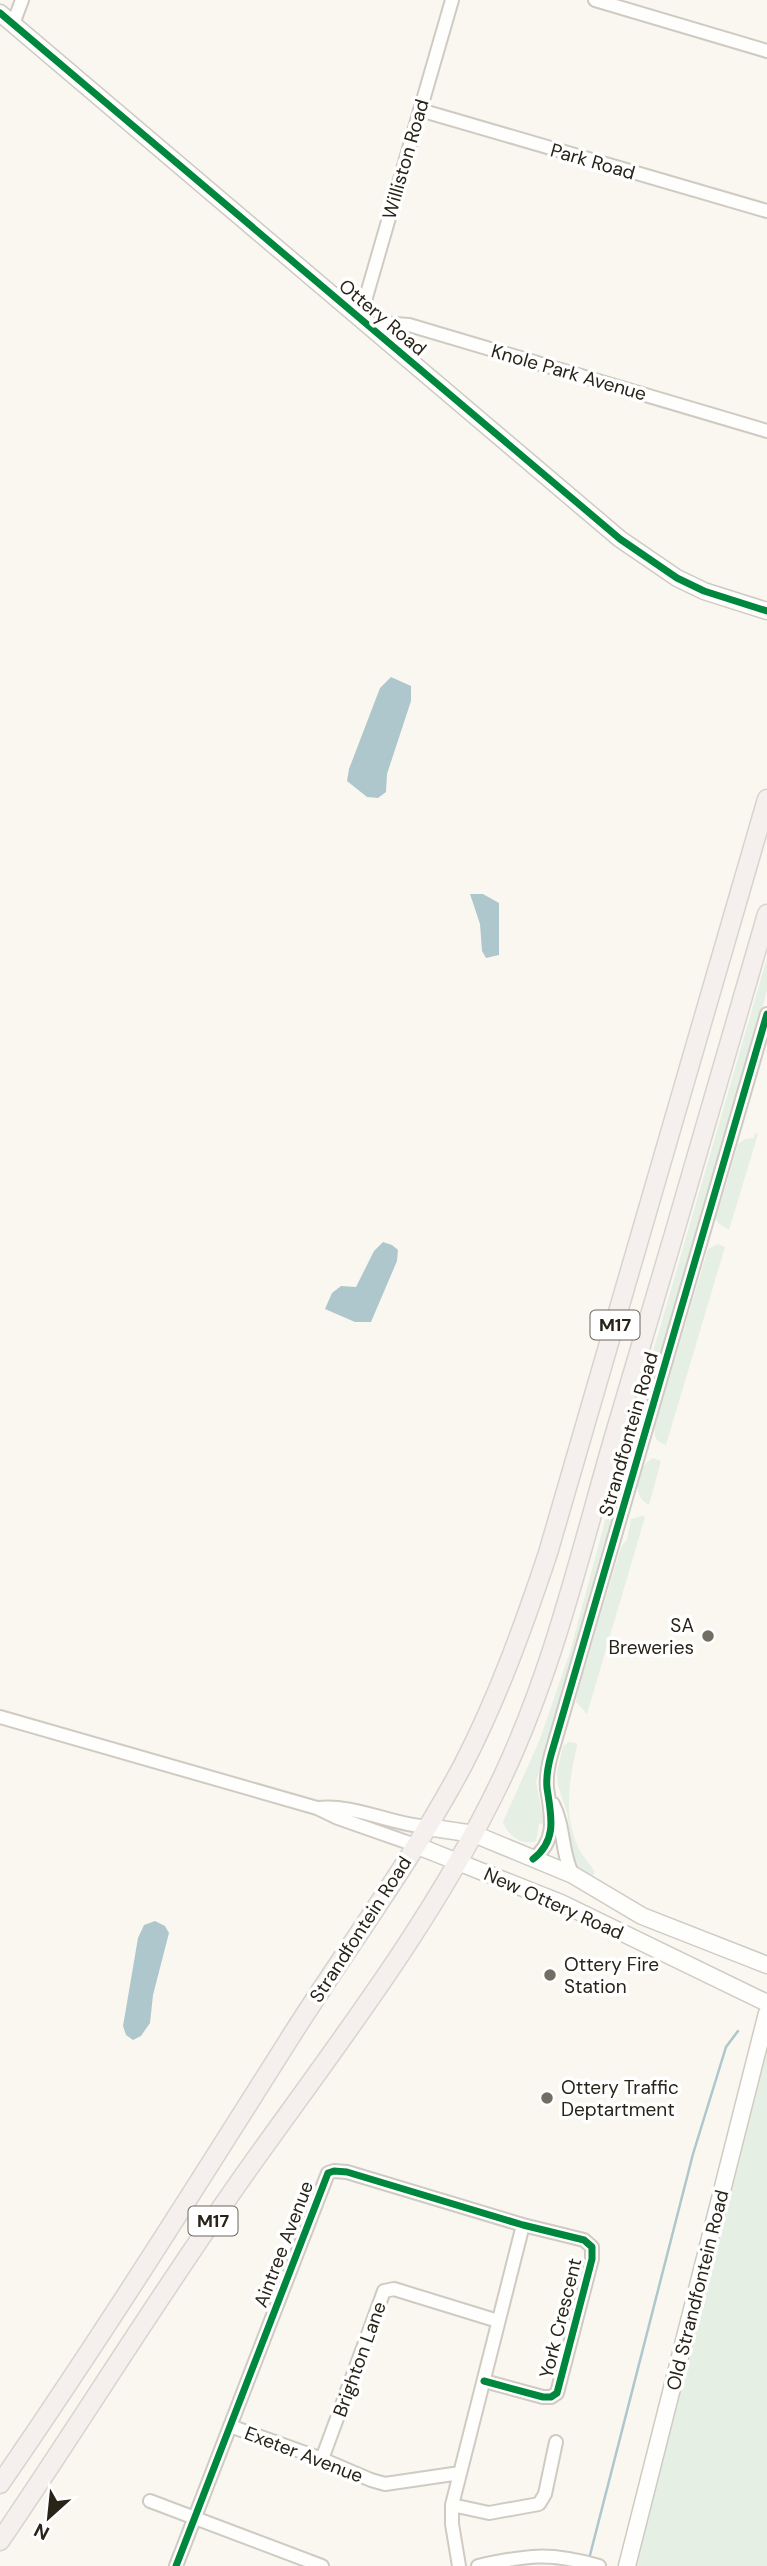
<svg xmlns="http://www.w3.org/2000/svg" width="767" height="2566" viewBox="0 0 767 2566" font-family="'DM Sans',sans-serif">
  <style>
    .green { fill: #e5efe4 }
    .water { fill: #aec7cc }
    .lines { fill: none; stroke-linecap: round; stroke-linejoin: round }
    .stream { stroke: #aec7cc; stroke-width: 2.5 }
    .street-casing { stroke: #cfcbc2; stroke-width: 16 }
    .secondary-casing { stroke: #cfcbc2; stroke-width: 19 }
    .primary-casing { stroke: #d7d4d0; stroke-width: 21 }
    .street { stroke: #fefefd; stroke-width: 12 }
    .secondary { stroke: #fefefd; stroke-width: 16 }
    .primary { stroke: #f5efed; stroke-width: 18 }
    .cycleway-casing { stroke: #fff; stroke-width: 11 }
    .cycleway { stroke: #00873e; stroke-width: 7 }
    .poi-dot { fill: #726e64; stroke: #fff; stroke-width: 2.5 }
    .labels { text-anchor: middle; stroke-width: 7; stroke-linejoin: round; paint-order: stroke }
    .shield { fill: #fff; stroke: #68665d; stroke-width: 2 }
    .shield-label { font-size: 18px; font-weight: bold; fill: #282418 }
    .street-label { font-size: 19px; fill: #282418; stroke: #fff }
    .poi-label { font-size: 19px; fill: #282418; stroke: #fff; text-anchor: start }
  </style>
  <rect width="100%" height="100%" fill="#faf7f0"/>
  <!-- green -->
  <path class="green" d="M767 958V990L764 1002 536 1782 544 1823 539 1824 536 1841C523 1847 507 1835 503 1822L540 1739 570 1652 617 1476Z
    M756 1133 758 1134 729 1230 718 1223 715 1216 721 1202 738 1144 745 1139 753 1138Z
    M718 1244 725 1247 666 1445C654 1441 654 1436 655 1425L708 1249Z
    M653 1458 661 1461 649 1505C630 1495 636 1467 653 1458Z
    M642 1516 645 1517 587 1714 576 1702 577 1693 621 1547 627 1540 631 1519Z
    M569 1742 576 1743 577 1746C569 1779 563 1817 579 1849 583 1857 590 1864 595 1872L592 1876 578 1867 573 1854 567 1812 558 1786 557 1773 563 1746Z
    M767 2045V2566H635Z"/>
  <!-- water -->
  <path class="water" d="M391 677 411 686V701L387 774 386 792 378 798 367 797 347 781 349 769 380 688Z
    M470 894H483L499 903V955L486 958 482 951 480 924Z
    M383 1242 392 1245 398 1250 397 1261 371 1322H355L325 1309 332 1293 341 1286 356 1287 374 1251Z
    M155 1921 165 1926 169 1933 153 1995 150 2023 141 2036 133 2040 126 2035 123 2026 138 1938 144 1925Z"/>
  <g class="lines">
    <!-- stream -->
    <path class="stream" d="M589 2559 693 2154 726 2047 738 2031"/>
    <defs>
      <path id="street" d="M595 0 767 51
        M13 24 22 0
        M420 110 767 211
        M360 318 452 0
        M369 326 380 323 409 325 767 431
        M0 1717 317 1808 338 1818 415 1845
        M553 1804C565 1827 561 1854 573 1875
        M318 1808C353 1804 391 1824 427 1827
        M533 1859C558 1840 551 1815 547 1788 546 1777 548 1766 551 1755L767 1014
        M230 2426 322 2459 371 2480 385 2484 460 2473
        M322 2459 384 2291 394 2289 498 2321
        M150 2501 322 2566
        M452 2505 489 2513 539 2504 545 2494 556 2442
        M176 2566 328 2173 334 2171 347 2172 523 2225 584 2240 592 2247V2259L557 2393 551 2397H543L484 2381
        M459 2566 452 2524V2505L523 2225
        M478 2566C527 2555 550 2552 599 2566"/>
      <path id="secondary" d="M0 13 620 539 677 578 704 591 767 611
        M427 1827 474 1834 573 1875 642 1916 767 1965
        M415 1845 561 1903 767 2003
        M627 2566 767 2013"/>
      <path id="primary" d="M0 2484C100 2339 194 2190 288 2041 346 1949 412 1861 463 1765 498 1697 524 1625 548 1553L767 799
        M0 2541C86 2415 165 2285 254 2161 342 2038 437 1915 502 1778 553 1670 580 1554 613 1440 665 1265 717 1089 767 914"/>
    </defs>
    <!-- street casing -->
    <use href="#street" class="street-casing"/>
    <!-- secondary casing -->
    <use href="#secondary" class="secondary-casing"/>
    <!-- primary casing -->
    <use href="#primary" class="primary-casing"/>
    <!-- street -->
    <use href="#street" class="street"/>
    <!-- secondary -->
    <use href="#secondary" class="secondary"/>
    <!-- primary -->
    <use href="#primary" class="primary"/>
    <defs>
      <path id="cycleway" d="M0 13 620 539 677 578 704 591 767 611
        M533 1859C558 1840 551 1815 547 1788 546 1777 548 1766 551 1755L767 1014
        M176 2566 328 2173 334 2171 347 2172 523 2225 584 2240 592 2247V2259L557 2393 551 2397H543L484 2381"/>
    </defs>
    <!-- cycleway casing -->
    <use href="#cycleway" class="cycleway-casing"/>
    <!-- cycleway -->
    <use href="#cycleway" class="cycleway"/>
  </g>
  <!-- markers -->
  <g class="poi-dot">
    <circle cx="708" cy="1636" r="7"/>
    <circle cx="550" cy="1975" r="7"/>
    <circle cx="547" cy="2098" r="7"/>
  </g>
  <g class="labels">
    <!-- shield labels -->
    <g class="shield">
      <rect x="590.5" y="1310.5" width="49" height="29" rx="5"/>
      <rect x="188.5" y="2206.5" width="49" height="29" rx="5"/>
    </g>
    <g class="shield-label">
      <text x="615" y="1331">M17</text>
      <text x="213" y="2227">M17</text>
    </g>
    <!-- street labels -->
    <g class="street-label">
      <text transform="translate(405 159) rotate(-74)" y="7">Williston Road</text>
      <text transform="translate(593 161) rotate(16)" y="7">Park Road</text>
      <text transform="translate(383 317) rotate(40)" y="7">Ottery Road</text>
      <text transform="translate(569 372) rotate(16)" y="7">Knole Park Avenue</text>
      <text transform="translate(628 1434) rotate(-74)" y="7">Strandfontein Road</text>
      <text transform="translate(554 1903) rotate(24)" y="7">New Ottery Road</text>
      <text transform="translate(360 1929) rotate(-57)" y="7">Strandfontein Road</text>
      <text transform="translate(283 2244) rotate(-69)" y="7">Aintree Avenue</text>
      <text transform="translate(697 2290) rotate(-76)" y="7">Old Strandfontein Road</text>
      <text transform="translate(560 2318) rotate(-76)" y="7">York Crescent</text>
      <text transform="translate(359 2359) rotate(-70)" y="7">Brighton Lane</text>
      <text transform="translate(304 2454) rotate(21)" y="7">Exeter Avenue</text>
    </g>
    <!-- poi labels -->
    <g class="poi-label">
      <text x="694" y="1632" text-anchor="end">SA<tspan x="694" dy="22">Breweries</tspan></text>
      <text x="564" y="1971">Ottery Fire<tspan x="564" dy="22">Station</tspan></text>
      <text x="561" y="2094">Ottery Traffic<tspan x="561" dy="22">Deptartment</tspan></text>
    </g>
  </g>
  <!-- north arrow -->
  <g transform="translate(49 2517) rotate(207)" stroke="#ffffff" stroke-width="5" paint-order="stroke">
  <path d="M0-5L12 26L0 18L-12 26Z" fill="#282418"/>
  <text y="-10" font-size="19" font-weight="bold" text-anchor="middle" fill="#282418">N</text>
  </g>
</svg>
